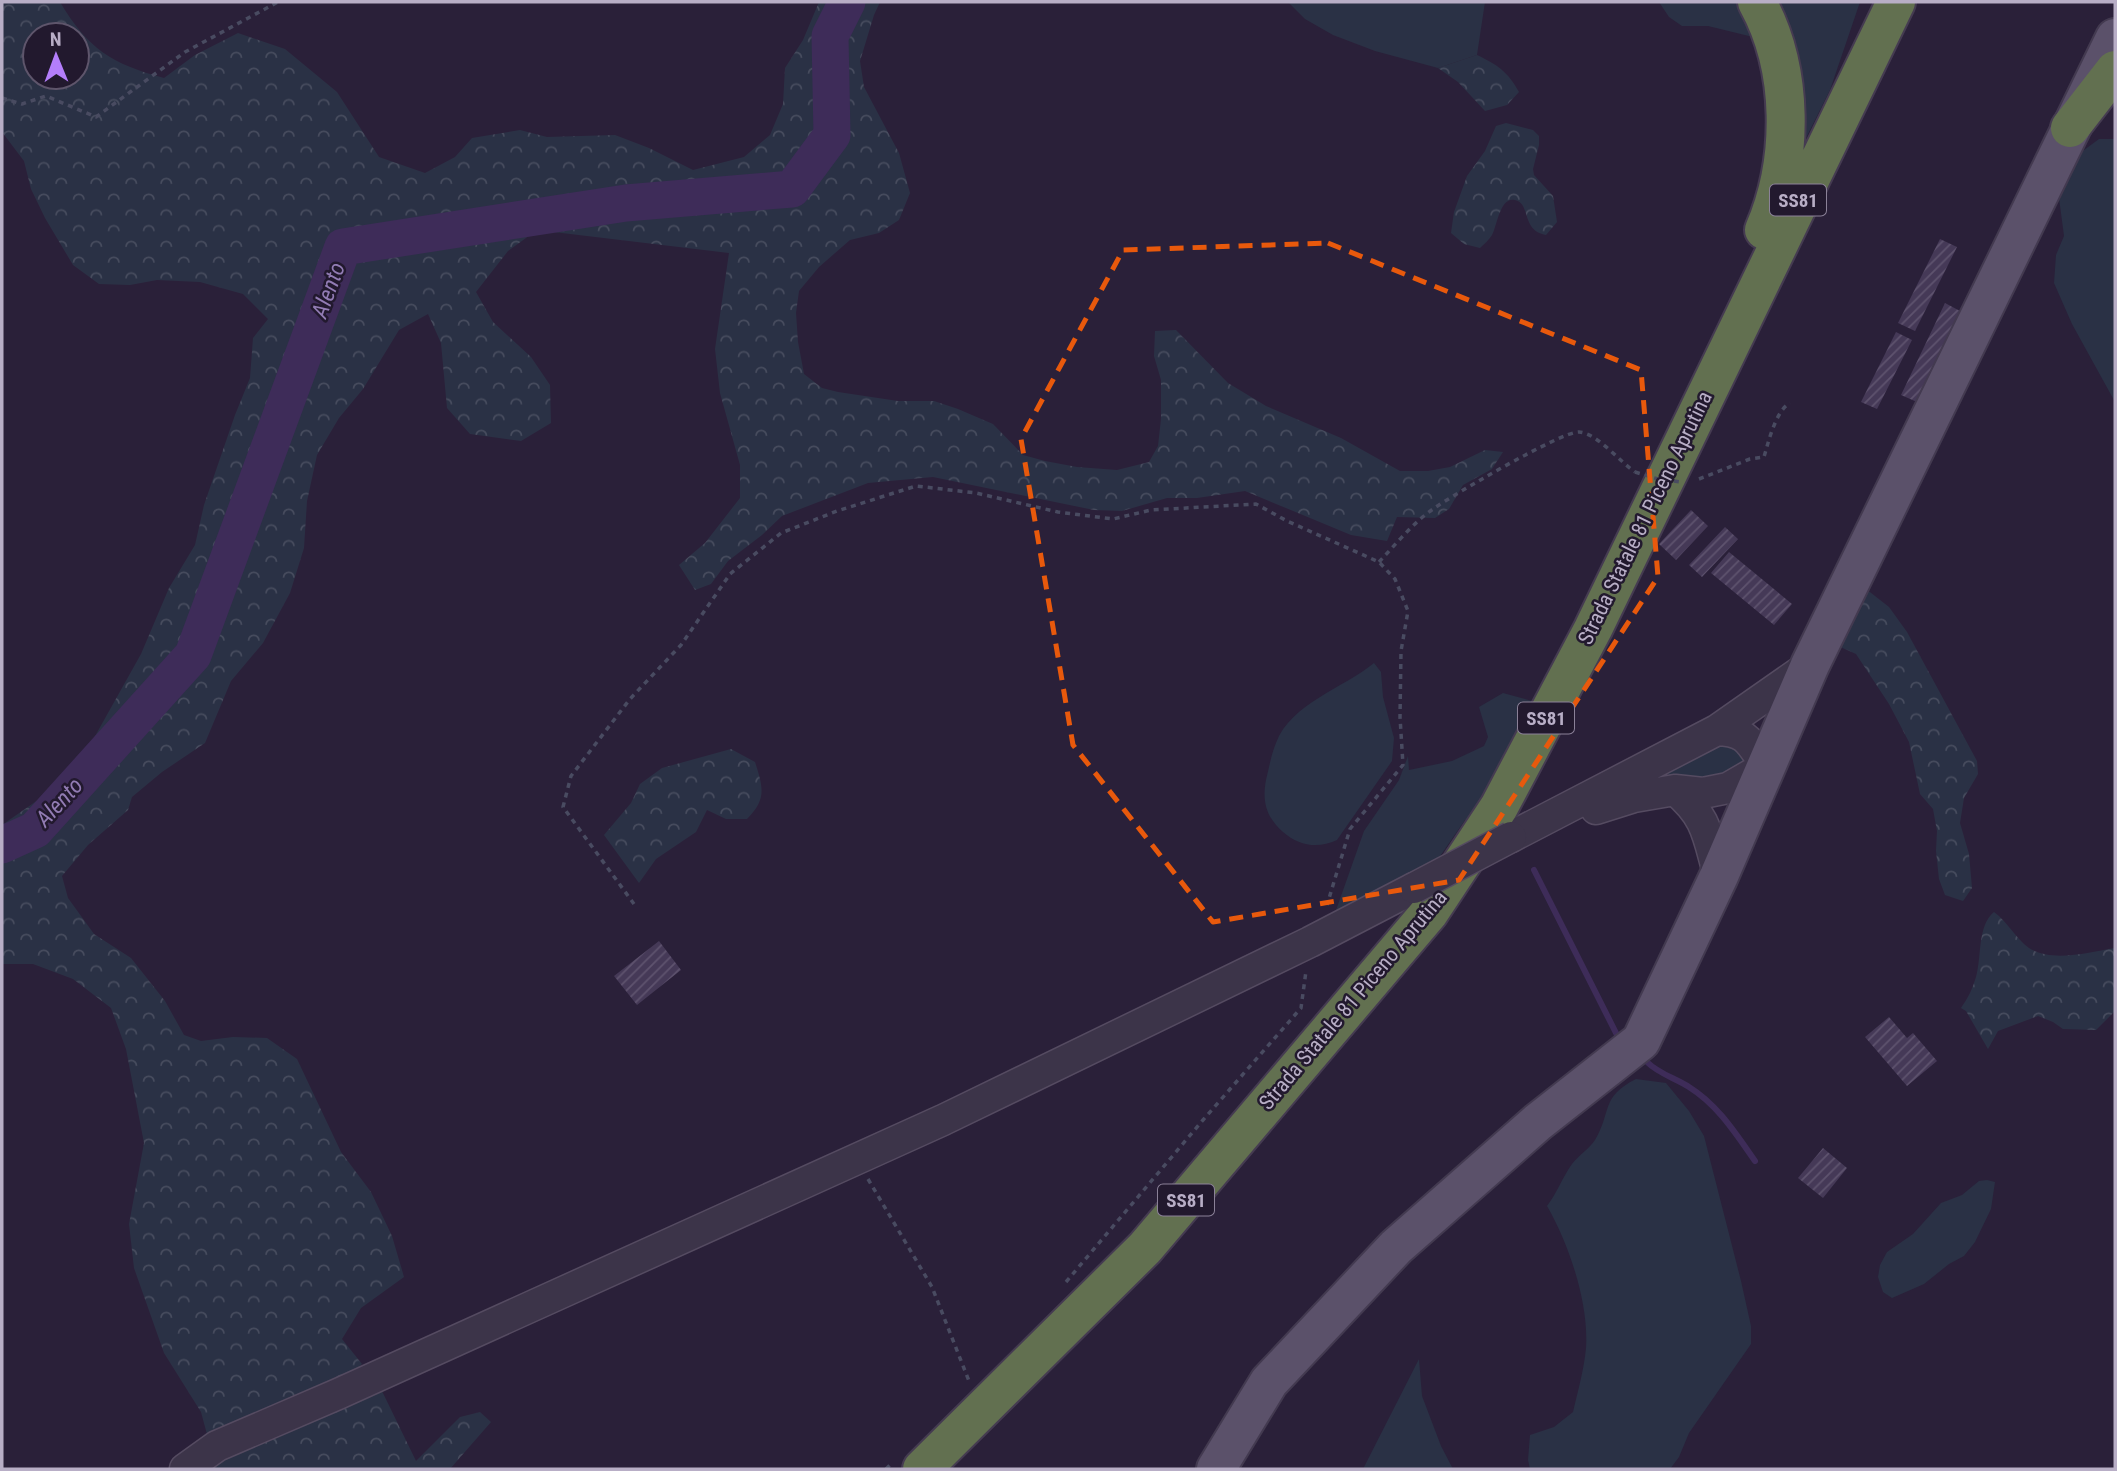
<svg xmlns="http://www.w3.org/2000/svg" width="2117" height="1471" viewBox="0 0 2117 1471" font-family="'Roboto Condensed',sans-serif">
  <style>
    .green { fill: #2a3145 }
    .forest { fill: url(#forest-crowns); fill-rule: evenodd }
    .lines { fill: none; stroke-linecap: round; stroke-linejoin: round }
    .stream { stroke: #3e2c59; stroke-width: 6 }
    .river { stroke: #3e2c59; stroke-width: 37 }
    .building { fill: url(#building-hatch) }
    .minor-casing { stroke: #554b61; stroke-width: 33 }
    .major-casing { stroke: #433a50; stroke-width: 42 }
    .highway-casing { stroke: #453b51; stroke-width: 42 }
    .path { stroke: #494b61; stroke-width: 3.5; stroke-dasharray: 5 5; stroke-linecap: butt }
    .minor { stroke: #3c3449; stroke-width: 30 }
    .major { stroke: #5b516a; stroke-width: 38 }
    .highway { stroke: #627050; stroke-width: 38 }
    .minor-bridge-casing { stroke: #554b61; stroke-width: 33; stroke-linecap: butt }
    .path-bridge { stroke: #494b61; stroke-width: 3.5; stroke-dasharray: 5 5; stroke-linecap: butt }
    .minor-bridge { stroke: #3c3449; stroke-width: 30 }
    .marked { fill: none; stroke: #e8590c; stroke-width: 5; stroke-dasharray: 14 9; stroke-linejoin: round }
    .labels { text-anchor: middle; stroke-width: 5; stroke-linejoin: round; paint-order: stroke }
    .shield { fill: #22192e; stroke: #8b8198; stroke-width: 2 }
    .shield-label { font-size: 19px; font-weight: bold; fill: #b8aec6 }
    .street-label { font-size: 21px; fill: #b8aec6; stroke: #22192e }
    .water-label { font-size: 23px; font-style: italic; fill: #927cb4; stroke: #22192e }
  </style>
  <defs>
    <pattern id="forest-crowns" width="20" height="18" patternUnits="userSpaceOnUse" patternTransform="scale(1.75)"><rect width="20" height="18" fill="#2a3145"/><path d="M2 6a3 3 0 1 1 6 0M12 15a3 3 0 1 1 6 0" fill="none" stroke="#474c5e"/></pattern>
    <pattern id="building-hatch" width="6" height="6" patternUnits="userSpaceOnUse" patternTransform="scale(1.75)"><rect width="6" height="6" fill="#453957"/><path d="M-1 1l2-2M0 6l6-6M5 7l2-2" fill="none" stroke="#5e536e"/></pattern>
  </defs>
  <rect width="100%" height="100%" fill="#2a2039"/>
  <!-- green -->
  <path class="green" d="M1288 2H1485L1477 55 1438 68 1375 51 1333 35 1305 19Z
    M1659 2H1741L1753 37 1708 26H1682L1669 17Z
    M1771 2H1860L1830 90 1795 160Z
    M2099 139H2115V402L2072 324 2054 283 2056 255 2064 236 2059 198 2080 153Z
    M1374 663 1381 672 1383 697 1394 738 1392 761 1337 840C1318 849 1299 846 1283 832 1266 817 1262 801 1266 780 1269 768 1271 755 1276 743 1291 703 1344 688 1374 663Z
    M1503 693 1532 701 1538 715 1483 817 1465 820 1423 881 1329 930 1364 831 1399 780 1408 756 1409 770 1452 761 1484 746 1488 737 1479 707Z
    M1716 738 1754 757 1734 779 1671 778 1668 774V770Z
    M1636 1079 1666 1083 1689 1111 1704 1136 1741 1281 1751 1326V1344L1689 1433 1679 1457 1670 1469H1530L1528 1460 1530 1435 1554 1427 1573 1412C1578 1391 1584 1369 1586 1348 1589 1303 1569 1244 1547 1206 1557 1193 1562 1178 1572 1164 1579 1155 1589 1149 1595 1140 1612 1112 1600 1097 1636 1079Z
    M1987 1180 1995 1182 1991 1209 1975 1242 1964 1256 1949 1264 1924 1284 1892 1298 1883 1292 1878 1277 1880 1265 1887 1252 1913 1234 1941 1203 1962 1195 1979 1181Z
    M1419 1359 1422 1396 1441 1446 1453 1469H1363Z"/>
  <!-- forest -->
  <path class="forest" d="M2 2H60C88 49 112 64 164 78L195 55 238 33 285 49 337 92 379 157 425 173 455 157 472 138 520 130 547 137 615 135 649 148 693 170 744 157 770 135 783 104 785 68 803 40 819 2H880L874 15 860 61 864 87 899 153 910 193 899 220 879 233 850 240 819 267 799 291 796 313 798 342 804 374 822 388 838 392 898 401H934L958 409 993 424 1023 455 1045 461 1077 467 1117 470 1149 462 1158 446 1161 419V380L1154 356 1155 331 1176 330 1228 383 1266 406 1341 438 1400 471H1428L1450 467 1485 450 1503 452 1492 469 1463 485 1449 509 1435 518 1397 517 1387 541 1351 535 1245 491 1197 498H1167L1122 511 1094 510 933 477 868 483 782 516 762 535 728 561 711 584 695 590 679 565 705 543 740 498V465L720 393 715 349 729 253 537 230 508 251 476 292 493 322 531 357 550 385 551 423 521 441 470 434 447 408 441 343 428 314 399 330 363 389 339 418 317 455 307 501 304 548 290 593 263 643 231 681 205 743 162 772 132 797 128 810 88 845 62 876 68 898 94 934 131 958 165 1001 184 1035 201 1041 233 1037 267 1038 297 1059 341 1152 371 1192 392 1236 404 1277 361 1308 342 1339 362 1364 344 1381 208 1438 201 1412 164 1353 134 1268 129 1224 144 1143 126 1049 111 1008 73 979 33 964H2V825L58 786 94 738 141 654 169 588 195 545 204 505 235 415 250 378 253 338 268 319 243 294 200 282 157 280 130 285 99 284 73 265 45 218 31 189 24 161 2 132ZM35 35H77V77H35Z
    M1477 55C1498 65 1508 72 1519 92L1507 105 1485 111 1458 82 1438 68Z
    M1506 123 1533 130 1539 136V145L1533 169 1534 175 1553 196 1557 222 1546 235C1521 231 1531 203 1515 200 1500 196 1497 226 1492 235 1489 240 1484 244 1480 248L1464 244 1451 233 1454 212 1467 176 1485 151 1496 126Z
    M1866 589 1889 607 1907 632 1977 761 1978 774 1964 798 1960 823 1969 854 1972 888 1963 901 1945 895 1939 879 1936 851 1937 831 1933 809 1920 794 1909 742 1889 704 1856 654 1836 645Z
    M731 749 755 762C763 787 767 799 747 819H726L707 810 696 832 656 859 639 883 604 835 631 803 640 784 662 768Z
    M1994 912C2008 922 2015 938 2029 948 2052 963 2090 952 2115 948V1011L2096 1030 2063 1029 2053 1022 2038 1016 1998 1031 1988 1049 1966 1011 1961 1008C1968 998 1973 988 1976 977 1982 957 1977 926 1994 912Z
    M380 1387 416 1461 460 1417 480 1412 491 1422 450 1469H211L259 1439Z"/>
  <g class="lines">
    <!-- stream -->
    <path class="stream" d="M1534 870 1617 1035
      M1647 1062C1659 1074 1675 1078 1689 1087 1718 1105 1736 1134 1755 1161"/>
    <!-- river -->
    <path class="river" d="M2 845 35 830 193 655 343 247 626 203 792 189 832 135 830 36 847 2"/>
  </g>
  <!-- building -->
  <path class="building" d="M1940 239 1957 247 1915 331 1898 323Z
    M1945 303 1960 311 1917 402 1901 395Z
    M1896 332 1912 340 1877 409 1861 402Z
    M1691 510 1708 526 1676 560 1659 544Z
    M1725 527 1738 539 1702 577 1689 565Z
    M1729 552 1792 604 1774 625 1711 573Z
    M659 941 681 970 637 1005 614 976Z
    M1889 1017 1907 1038 1913 1033 1937 1061 1907 1086 1865 1037Z
    M1823 1148 1847 1168 1823 1198 1798 1178Z"/>
  <g class="lines">
    <defs>
      <path id="minor" d="M1675 790C1708 817 1708 838 1719 876
        M1596 809 1634 797 1675 790 1703 793 1728 788 1766 766C1750 743 1748 731 1717 730
        M1511 837 1717 730 1810 665
        M185 1469 217 1446 338 1394 943 1120 1310 942 1414 888"/>
      <path id="major" d="M1216 1469 1269 1382 1396 1247 1538 1122 1641 1041 1719 876 1810 665 2115 38"/>
      <path id="highway" d="M1757 2C1794 69 1794 160 1764 230
        M2070 128 2115 70
        M922 1469 1145 1248 1429 913 1499 807 1593 629 1896 2"/>
    </defs>
    <!-- minor casing -->
    <use href="#minor" class="minor-casing"/>
    <!-- major casing -->
    <use href="#major" class="major-casing"/>
    <!-- highway casing -->
    <use href="#highway" class="highway-casing"/>
    <!-- path -->
    <path class="path" d="M2 98 22 104 46 96 96 117 185 52 278 2
      M1699 479 1750 459 1764 457C1768 443 1776 410 1790 403
      M1379 562C1396 544 1413 523 1433 509 1451 496 1562 431 1579 432 1597 433 1620 462 1635 472
      M634 904 563 807 571 776 630 699 681 645 730 574 781 533 837 511 916 486 976 493 1058 512 1113 519 1151 510 1256 504 1287 521 1379 562 1395 579 1408 611 1401 651 1400 717 1403 765 1350 829 1327 905
      M868 1179 932 1287 969 1381
      M1066 1282 1203 1120 1301 1008 1306 971
      M886 1469 893 1462"/>
    <!-- minor -->
    <use href="#minor" class="minor"/>
    <!-- major -->
    <use href="#major" class="major"/>
    <!-- highway -->
    <use href="#highway" class="highway"/>
    <defs>
      <path id="minor-bridge" d="M1414 888 1511 837"/>
    </defs>
    <!-- minor-bridge casing -->
    <use href="#minor-bridge" class="minor-bridge-casing"/>
    <!-- path-bridge -->
    <path class="path-bridge" d="M1635 472 1658 479 1681 482"/>
    <!-- minor-bridge -->
    <use href="#minor-bridge" class="minor-bridge"/>
  </g>
  <!-- marked area -->
  <path class="marked" d="M1328 243 1641 370 1658 577 1459 880 1213 922 1073 745 1021 439 1123 250Z"/>
  <g class="labels">
    <!-- shield labels -->
    <g class="shield">
      <rect x="1770" y="184.5" width="56" height="31" rx="5"/>
      <rect x="1518" y="702.5" width="56" height="31" rx="5"/>
      <rect x="1158" y="1184.5" width="56" height="31" rx="5"/>
    </g>
    <g class="shield-label">
      <text x="1798" y="207">SS81</text>
      <text x="1546" y="725">SS81</text>
      <text x="1186" y="1207">SS81</text>
    </g>
    <!-- street labels -->
    <g class="street-label">
      <text transform="translate(1645 518) rotate(-64)" y="7">Strada Statale 81 Piceno Aprutina</text>
      <text transform="translate(1353 1000) rotate(-50)" y="7">Strada Statale 81 Piceno Aprutina</text>
    </g>
    <!-- water labels -->
    <g class="water-label">
      <text transform="translate(328 290) rotate(-70)" y="8">Alento</text>
      <text transform="translate(59 802) rotate(-47)" y="8">Alento</text>
    </g>
  </g>
  <!-- border -->
  <rect width="2117" height="1471" fill="none" stroke="#b8aec6" stroke-width="7"/>
  <!-- north arrow -->
  <g transform="translate(56 56) rotate(359)"><circle r="33" fill="#22192e" stroke="#5e556b" stroke-width="2"/>
  <path d="M0-5L12 26L0 18L-12 26Z" fill="#b47efb"/>
  <text y="-10" font-size="19" font-weight="bold" text-anchor="middle" fill="#b8aec6">N</text>
  </g>
</svg>
